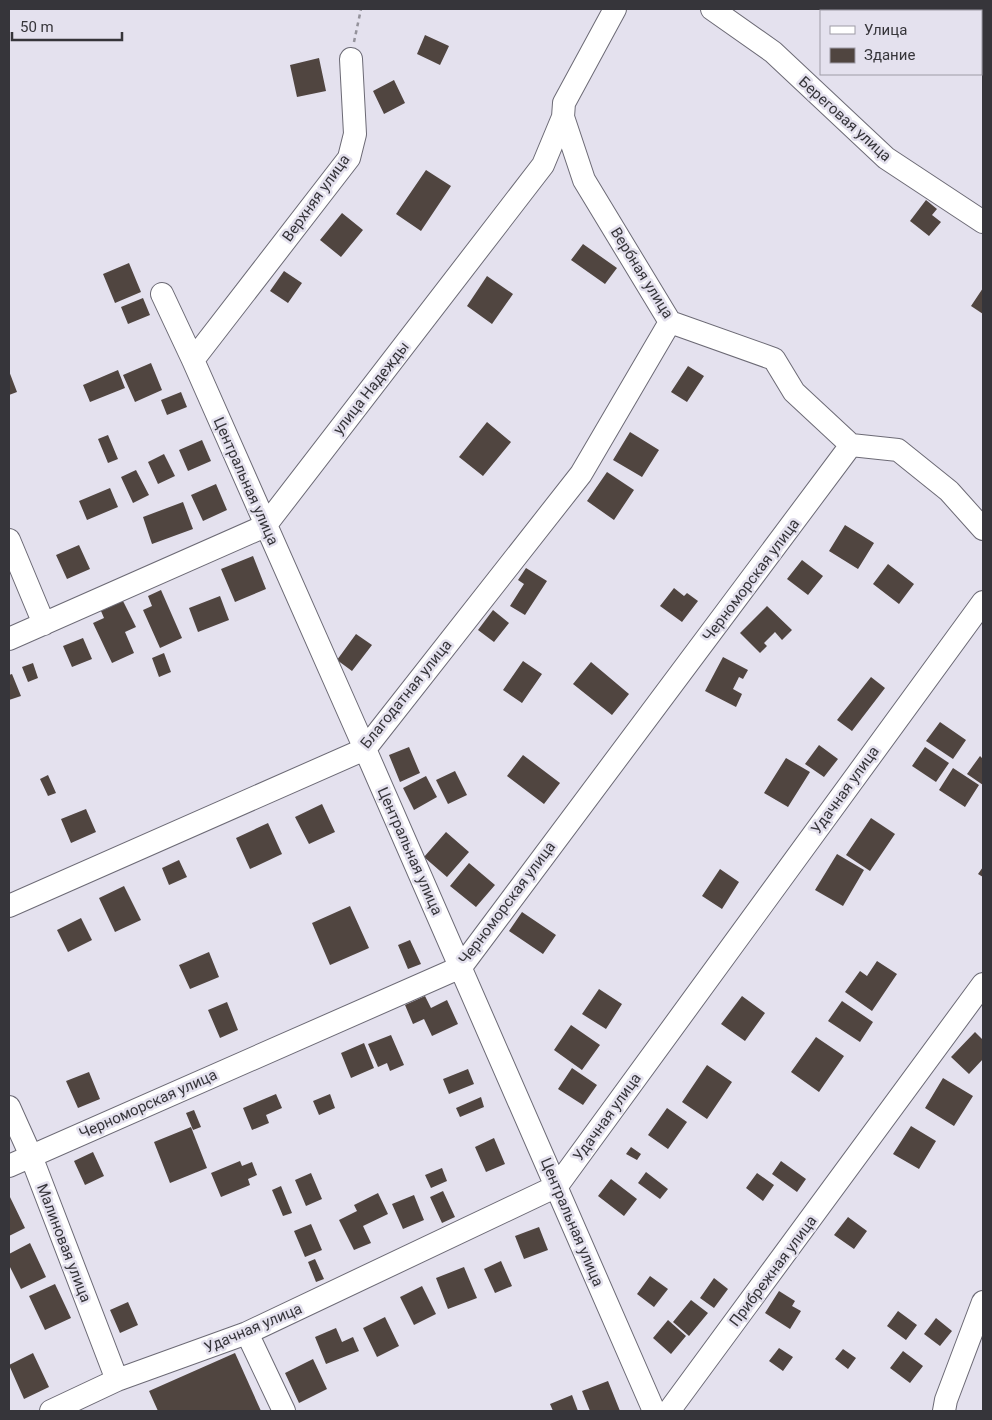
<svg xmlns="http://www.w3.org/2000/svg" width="992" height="1420" viewBox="0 0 992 1420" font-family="Roboto,sans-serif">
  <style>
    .building { fill: #504540 }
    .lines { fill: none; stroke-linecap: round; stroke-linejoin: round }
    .minor-casing { stroke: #6c6a75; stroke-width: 24 }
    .path { stroke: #94929b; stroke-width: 2.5; stroke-dasharray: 4 4; stroke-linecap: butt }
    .minor { stroke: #fff; stroke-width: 22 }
    .labels { text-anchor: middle; stroke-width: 5; stroke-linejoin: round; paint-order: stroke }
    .street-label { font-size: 15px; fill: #36353a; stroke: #e4e1ee }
  </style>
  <rect width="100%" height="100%" fill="#e4e1ee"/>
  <!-- building -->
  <path class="building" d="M425 35 449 46 440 65 417 54Z
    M319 58 326 91 297 97 290 65Z
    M394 80 405 103 384 114 373 91Z
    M426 170 451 186 421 231 396 214Z
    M926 200 937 209 932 215 941 222 929 236 910 221Z
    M342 213 363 230 341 257 320 240Z
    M583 244 617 268 605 284 571 260Z
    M129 263 141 292 115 303 103 274Z
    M284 271 302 283 288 303 270 291Z
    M487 276 513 294 492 324 467 306Z
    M983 288V314L971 306Z
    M143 298 150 315 128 324 121 307Z
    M151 363 162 390 135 402 123 375Z
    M688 366 704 376 687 402 671 392Z
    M118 370 125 388 90 402 83 385Z
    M9 371 17 392 9 395Z
    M181 392 187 407 167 415 161 400Z
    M487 422 511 442 483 476 459 457Z
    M630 432 659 450 642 477 613 460Z
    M108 435 118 459 108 463 98 439Z
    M202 440 211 461 188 471 179 450Z
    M164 454 175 476 158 484 148 462Z
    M136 470 149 495 133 503 121 477Z
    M607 472 634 490 614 520 587 501Z
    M216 484 227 510 203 521 191 495Z
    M110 488 118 507 87 520 79 501Z
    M183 502 193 529 152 544 143 517Z
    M845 525 874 543 858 569 829 551Z
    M79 545 90 569 67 579 56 555Z
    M253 556 266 589 235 602 221 569Z
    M802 560 823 576 808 595 787 579Z
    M888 564 914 584 899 604 873 584Z
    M526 568 547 581 525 615 510 606 524 584 518 580Z
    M674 588 684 596 687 593 698 601 682 622 660 606Z
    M161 590 182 638 160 648 143 610 152 606 148 596Z
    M220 596 229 620 198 632 189 608Z
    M123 601 136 627 125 632 134 653 112 663 93 623 104 618 101 611Z
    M767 606 792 630 782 640 775 632 764 643 767 646 760 653 740 633Z
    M493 610 509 623 494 642 478 630Z
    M356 634 372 645 352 671 337 660Z
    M83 638 92 659 72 667 63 646Z
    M164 653 171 672 159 677 152 658Z
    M723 657 748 670 743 679 739 677 733 689 742 694 736 707 705 691Z
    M523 661 542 674 522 703 503 690Z
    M591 662 629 694 612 715 573 684Z
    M33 663 38 678 28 682 22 667Z
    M12 674 21 696 9 700V675Z
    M871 677 885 688 852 731 837 720Z
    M940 722 966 740 953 759 926 741Z
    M819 745 838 759 824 777 805 764Z
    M409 747 420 773 400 782 389 755Z
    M925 747 949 763 936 782 912 766Z
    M523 755 560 783 544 804 507 776Z
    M980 756 983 759V785L967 774Z
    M786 758 810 772 788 807 764 793Z
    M953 768 979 785 965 807 939 790Z
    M455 771 467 795 448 804 436 780Z
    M48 775 56 793 48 796 40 779Z
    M426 776 437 797 414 810 403 788Z
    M322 804 335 832 309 844 295 817Z
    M86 809 96 832 71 843 61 819Z
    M871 818 895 834 870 871 846 855Z
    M268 823 282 854 250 869 236 838Z
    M446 832 469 852 447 877 424 857Z
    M837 854 864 870 843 906 815 890Z
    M179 860 187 877 169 885 162 868Z
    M469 863 495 885 476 907 450 886Z
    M983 867V877L978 874Z
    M720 869 739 882 722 909 702 896Z
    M124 886 141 920 115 932 99 898Z
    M350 906 369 948 330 965 312 923Z
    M522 912 556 935 543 954 509 931Z
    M81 918 92 940 68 952 57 930Z
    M410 940 421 964 408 969 398 945Z
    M209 952 219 977 190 989 179 965Z
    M877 961 897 974 872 1011 845 992 860 971 867 976Z
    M599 989 622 1004 606 1029 582 1014Z
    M425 996 431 1008 447 1000 458 1024 432 1036 424 1019 413 1024 405 1005Z
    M742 996 765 1013 745 1041 721 1024Z
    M842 1001 873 1022 860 1042 828 1021Z
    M227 1002 238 1030 220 1038 208 1010Z
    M571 1025 600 1045 582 1070 554 1050Z
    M975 1032 983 1040V1059L969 1074 951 1057Z
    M391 1035 404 1065 390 1071 387 1063 378 1067 368 1044Z
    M816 1037 844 1056 819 1092 791 1072Z
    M364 1043 374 1068 351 1078 341 1053Z
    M707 1065 732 1082 707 1119 682 1102Z
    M572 1068 597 1085 583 1105 558 1089Z
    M468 1069 474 1084 449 1094 443 1079Z
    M89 1072 100 1099 78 1108 66 1081Z
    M943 1078 973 1096 954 1126 925 1108Z
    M276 1094 282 1108 266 1115 269 1123 252 1130 243 1108Z
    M330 1094 335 1108 319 1115 313 1101Z
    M481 1097 484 1107 460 1117 456 1108Z
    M667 1108 687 1122 668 1149 648 1135Z
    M194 1110 201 1127 193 1130 186 1113Z
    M911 1126 936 1141 919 1169 893 1154Z
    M191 1127 207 1168 170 1183 154 1142Z
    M494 1138 505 1164 486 1172 475 1147Z
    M631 1147 641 1154 637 1160 626 1154Z
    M93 1152 104 1176 85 1185 74 1161Z
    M240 1161 242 1166 252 1162 257 1175 248 1179 250 1185 221 1197 211 1173Z
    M781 1161 806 1179 797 1192 772 1174Z
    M442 1168 447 1181 431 1188 425 1175Z
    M646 1172 668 1189 660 1199 638 1183Z
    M311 1173 322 1199 306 1206 295 1180Z
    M757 1173 774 1185 763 1201 746 1188Z
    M611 1179 637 1199 624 1216 598 1196Z
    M281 1186 292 1213 283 1216 272 1190Z
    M443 1191 455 1217 442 1223 430 1197Z
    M378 1193 388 1214 363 1226 371 1243 354 1250 339 1220 357 1211 354 1205Z
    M9 1195 25 1228 9 1236Z
    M414 1195 424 1220 403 1229 392 1204Z
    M848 1217 867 1231 854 1249 834 1235Z
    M311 1224 322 1250 305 1257 294 1231Z
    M539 1227 548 1250 524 1259 515 1236Z
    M30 1243 46 1277 21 1289 9 1265V1254Z
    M315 1259 324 1279 316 1282 308 1262Z
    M501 1261 512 1286 495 1293 484 1269Z
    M464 1267 477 1298 448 1309 436 1278Z
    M650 1276 668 1289 654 1307 637 1294Z
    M714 1278 728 1289 714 1308 700 1298Z
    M55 1284 71 1318 45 1330 29 1296Z
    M422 1286 436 1314 414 1325 400 1297Z
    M779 1291 795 1301 792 1306 801 1311 790 1329 765 1313Z
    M691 1300 708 1313 689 1336 673 1322Z
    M128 1302 138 1325 120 1333 110 1310Z
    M898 1311 917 1325 906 1340 887 1326Z
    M385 1317 399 1346 377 1357 363 1328Z
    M936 1318 952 1331 940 1346 924 1334Z
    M668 1320 686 1336 671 1354 653 1338Z
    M336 1328 342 1342 353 1337 359 1351 326 1364 315 1337Z
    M779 1348 793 1357 783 1371 769 1361Z
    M843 1349 856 1358 848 1369 835 1359Z
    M903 1351 923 1366 910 1383 890 1368Z
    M33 1353 49 1387 24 1399 9 1365Z
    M235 1353 261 1411H158L149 1391Z
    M313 1359 327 1389 299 1403 285 1373Z
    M608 1381 620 1411H590L582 1391Z
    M572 1395 578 1411H553L550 1404Z"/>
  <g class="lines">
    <defs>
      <path id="minor" d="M712 9 773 52 886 158 983 222
        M563 117 584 180 670 322 774 359 794 392 851 445 898 450 949 491 983 529
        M162 294 193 360 365 749 654 1411
        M193 360 349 158 355 134 351 59
        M9 540 44 624
        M9 639 265 526 543 165 563 117 564 103 615 9
        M9 906 365 749 581 474 670 322
        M9 1107 31 1156 117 1380
        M9 1166 461 967 851 445
        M247 1333 284 1411
        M51 1411 117 1380 247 1333 557 1186 983 602
        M669 1411 983 984
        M944 1411 946 1400 983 1302"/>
    </defs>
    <!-- minor casing -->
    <use href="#minor" class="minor-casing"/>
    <!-- path -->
    <path class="path" d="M354 42 361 9"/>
    <!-- minor -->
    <use href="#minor" class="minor"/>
  </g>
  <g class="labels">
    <!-- street labels -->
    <g class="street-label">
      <text transform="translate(845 119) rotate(42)" y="5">Береговая улица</text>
      <text transform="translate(316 198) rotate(-54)" y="5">Верхняя улица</text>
      <text transform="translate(642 273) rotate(58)" y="5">Вербная улица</text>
      <text transform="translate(371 388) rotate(-52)" y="5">улица Надежды</text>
      <text transform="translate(246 481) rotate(66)" y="5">Центральная улица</text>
      <text transform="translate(751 580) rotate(-53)" y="5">Черноморская улица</text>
      <text transform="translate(406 694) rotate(-51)" y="5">Благодатная улица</text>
      <text transform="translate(845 790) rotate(-54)" y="5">Удачная улица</text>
      <text transform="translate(410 851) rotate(66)" y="5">Центральная улица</text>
      <text transform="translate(507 903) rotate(-53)" y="5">Черноморская улица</text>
      <text transform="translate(148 1104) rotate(-24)" y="5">Черноморская улица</text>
      <text transform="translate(607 1117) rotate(-54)" y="5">Удачная улица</text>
      <text transform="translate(572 1222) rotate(67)" y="5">Центральная улица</text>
      <text transform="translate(64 1243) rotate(69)" y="5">Малиновая улица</text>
      <text transform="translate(773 1271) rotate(-53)" y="5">Прибрежная улица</text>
      <text transform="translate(253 1328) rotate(-23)" y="5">Удачная улица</text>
    </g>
  </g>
  <!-- border -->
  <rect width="992" height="1420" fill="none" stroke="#36353a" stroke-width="20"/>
  <!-- legend -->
  <rect x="820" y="10" width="162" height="65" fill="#e4e1ee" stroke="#9e9ca6"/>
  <rect x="830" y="26" width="25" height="8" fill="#ffffff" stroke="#9e9ca6"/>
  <text x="864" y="35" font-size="15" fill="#36353a">Улица</text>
  <rect x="830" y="48" width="25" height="15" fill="#504540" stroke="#9e9ca6"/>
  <text x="864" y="60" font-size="15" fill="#36353a">Здание</text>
  <!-- scale -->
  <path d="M12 32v8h110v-8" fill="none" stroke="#36353a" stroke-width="2.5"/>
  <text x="20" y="32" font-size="15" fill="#36353a" stroke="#e4e1ee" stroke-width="4" paint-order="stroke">50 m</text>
</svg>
